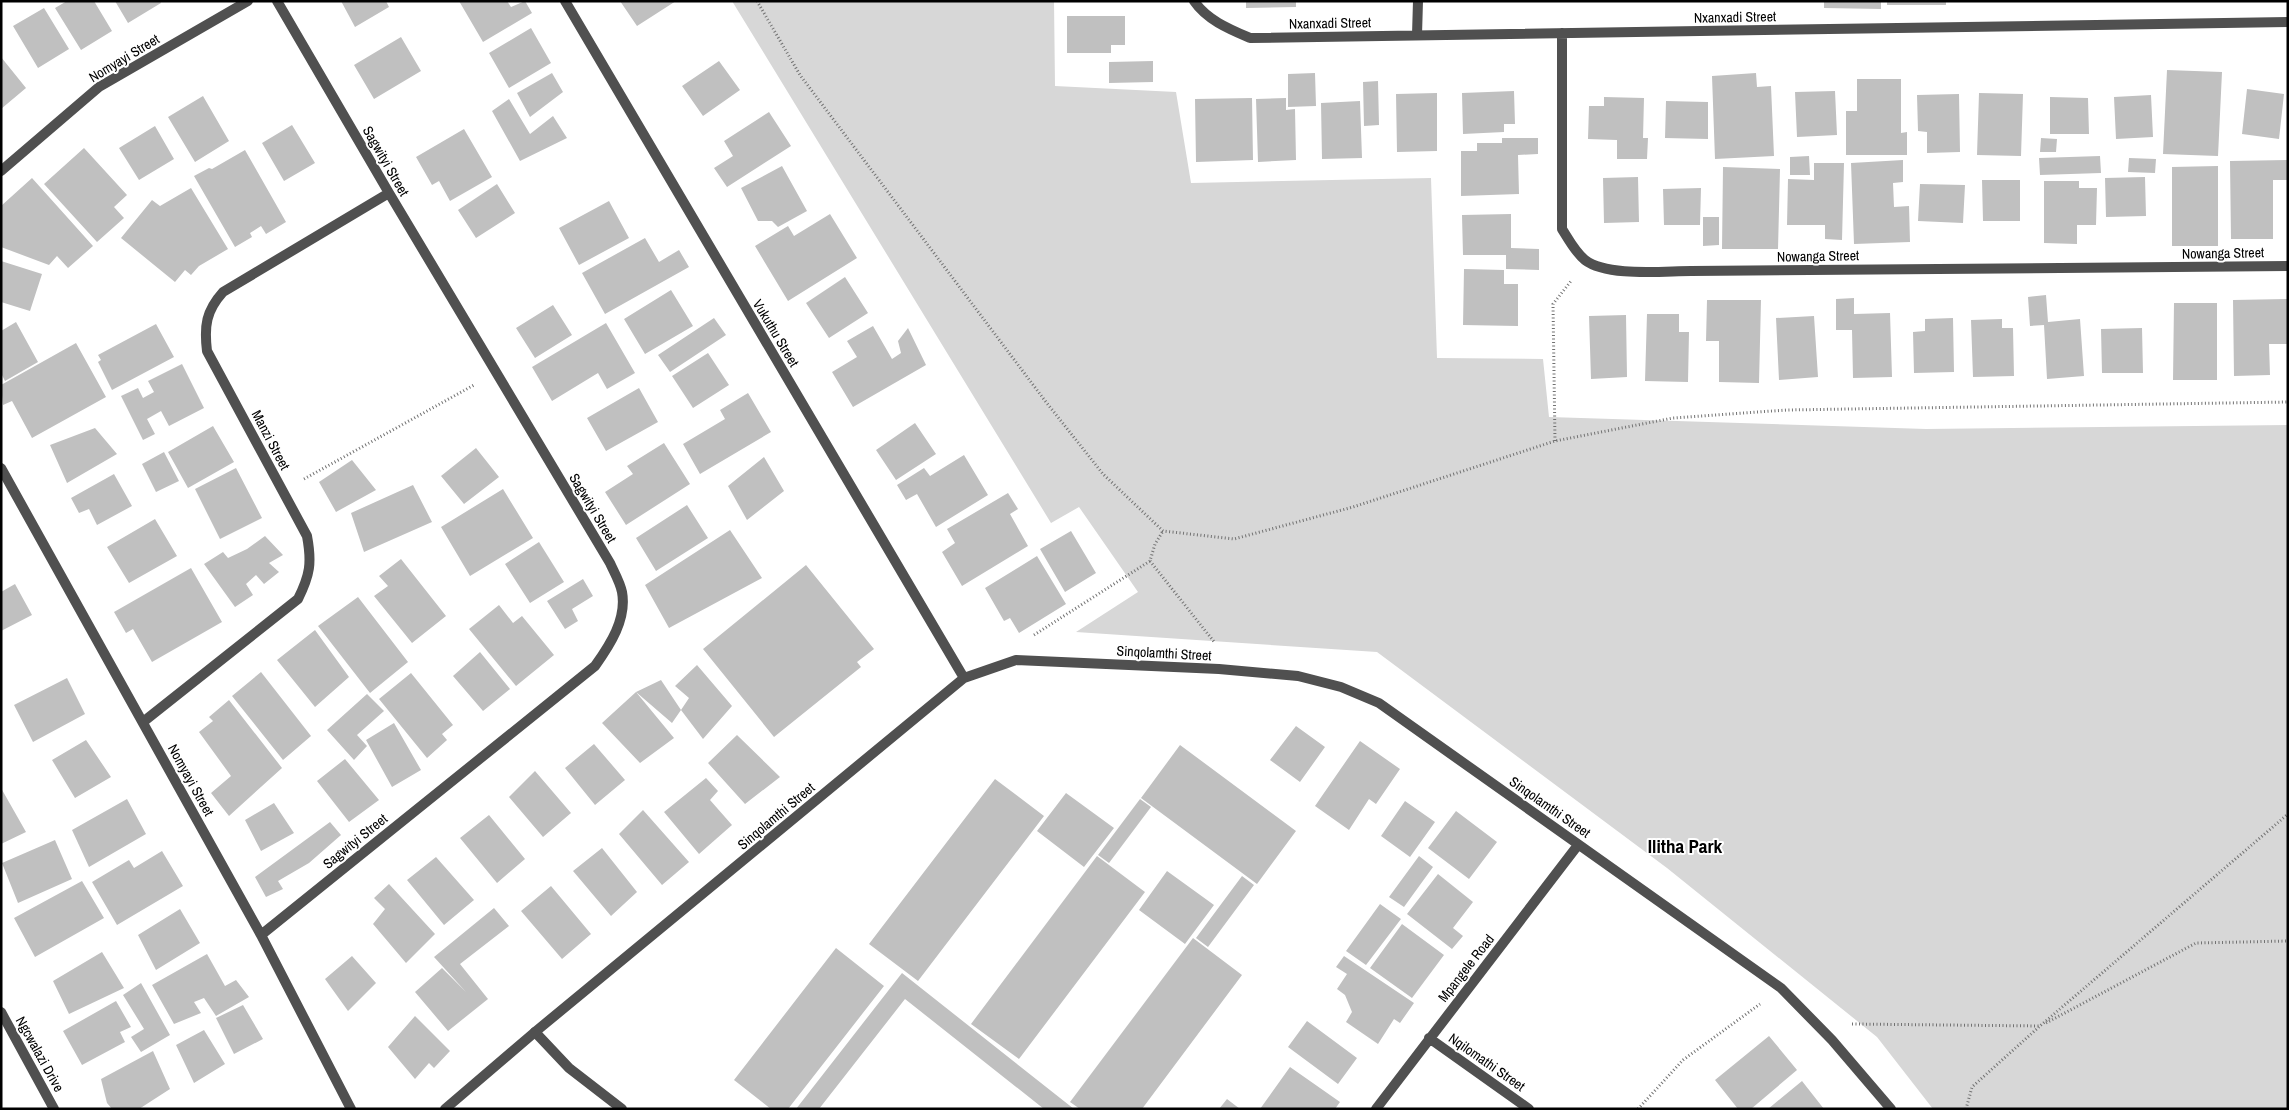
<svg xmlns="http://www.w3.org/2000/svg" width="2289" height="1110" viewBox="0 0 2289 1110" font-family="'Archivo Narrow',sans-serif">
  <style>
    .green { fill: #d7d7d7 }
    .building { fill: #c0c0c0 }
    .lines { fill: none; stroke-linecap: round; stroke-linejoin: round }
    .path { stroke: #727272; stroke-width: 3; stroke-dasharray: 1 2.5; stroke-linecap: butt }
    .service { stroke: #505050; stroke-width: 10 }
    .minor { stroke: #505050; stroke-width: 10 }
    .labels { text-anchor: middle; stroke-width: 4; stroke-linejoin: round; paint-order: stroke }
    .street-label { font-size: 14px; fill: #000; stroke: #fff }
    .district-label { font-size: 19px; font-weight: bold; fill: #000; stroke: #fff }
  </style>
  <rect width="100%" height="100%" fill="#fff"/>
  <!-- green -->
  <path class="green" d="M732 1H1054L1055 86 1176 92 1191 183 1431 178 1437 358 1543 359 1549 417 1926 429 2288 425V1109H1933L1877 1037 1667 868 1377 652 1076 632 1138 592 1079 507 1051 523Z"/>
  <!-- building -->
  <path class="building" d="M67 1H94L112 31 81 50 55 8Z
    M115 1H160L161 3 128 23Z
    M341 1H386L389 7 355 27Z
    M459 1H507L511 7 525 1 532 13 483 42Z
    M620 1H676L637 26Z
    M1246 1H1296V7L1246 8Z
    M1824 1H1881V9L1824 8Z
    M1887 1H1946V5H1887Z
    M44 8 69 49 38 68 13 26Z
    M1067 16H1125V45H1111V53H1067Z
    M531 28 551 63 509 88 489 53Z
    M401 37 421 71 374 99 354 65Z
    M1 57 26 88 1 109Z
    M719 61 740 90 703 116 682 86Z
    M1153 61V82L1109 83V62Z
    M2167 70 2222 72 2218 156 2163 154Z
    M552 73 563 92 530 117 517 93Z
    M1315 73 1316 106 1288 107V74Z
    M1756 73 1757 87 1771 86 1774 156 1715 159 1712 76Z
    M1857 79H1901V133L1907 132V155H1846V111H1857Z
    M1378 81 1379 125 1364 126 1363 82Z
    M2247 89 2284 94 2279 139 2242 134Z
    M1514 91 1515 124H1504V132L1463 134 1462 93Z
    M1835 91 1837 135 1797 137 1795 92Z
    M1437 93V151L1397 152 1396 94Z
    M1979 93 2023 94 2021 156 1977 155Z
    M1959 94 1960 152 1927 153V132L1918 131 1917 95Z
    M2151 95 2153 137 2116 139 2114 97Z
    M203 96 229 141 195 162 168 117Z
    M1604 97 1644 98 1643 138H1648L1647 159H1617V140L1588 139 1589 106H1604Z
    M2050 97 2088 98 2089 134H2050Z
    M1252 98 1253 160 1196 162 1195 99Z
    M1286 98V110L1295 109 1296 160 1258 162 1256 99Z
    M509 99 530 134 553 116 567 138 520 161 492 111Z
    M1360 101 1362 158 1322 159 1321 103Z
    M1666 101 1708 102V139L1665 138Z
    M769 112 791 146 727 187 714 168 733 156 724 141Z
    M292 125 315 163 284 181 262 143Z
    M155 126 174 159 139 180 119 148Z
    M464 129 492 177 450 201 439 181 432 185 416 157Z
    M1502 138H1538V154L1518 155 1519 194 1461 196V151H1477V143H1502Z
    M2041 138 2057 139 2056 152H2040Z
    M84 148 127 195 114 207 124 218 97 242 44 184Z
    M245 150 286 222 266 234 261 226 250 233 252 237 235 247 194 176 209 168 212 169Z
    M1809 156 1810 175H1790V157Z
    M2100 156 2101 173 2040 175 2039 158Z
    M2129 158 2156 159 2155 173 2128 172Z
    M1903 160V182L1893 183 1894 207 1909 206 1910 242 1854 244 1851 163Z
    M2287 160V180H2273V239H2231L2230 161Z
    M1814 163H1844L1842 240 1825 239V225H1787L1788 179 1814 180Z
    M782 166 807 211 778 227 772 221H758L741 188Z
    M2218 166V246H2172V167Z
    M1723 167 1780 169 1778 249H1722Z
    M1638 177 1639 222 1604 223 1603 178Z
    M2145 177 2146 216 2106 217 2105 178Z
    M32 178 93 246 68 268 57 256 49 265 1 247V206Z
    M1982 180H2020V221H1983Z
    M2044 181H2079V188H2097L2096 225H2077V244L2044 243Z
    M497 184 515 213 476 238 458 210Z
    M1920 184 1965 185 1963 223 1918 221Z
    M191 188 228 249 199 266 191 275 185 270 175 282 121 238 152 200 160 206Z
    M1701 188 1700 225H1664L1663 189Z
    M609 201 629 238 579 265 559 228Z
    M830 214 857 258 788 301 755 246 788 226 794 236Z
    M1511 214V248L1539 249V270L1506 269V255H1463L1462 215Z
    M1703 217H1719V245L1703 246Z
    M645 238 659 262 679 250 689 267 605 314 582 273Z
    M1 261 42 274 30 311 1 302Z
    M1464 269 1504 270V284H1518V326L1463 325Z
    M845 277 868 313 829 338 806 303Z
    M671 290 693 326 645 354 624 319Z
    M2046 295 2048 322 2080 319 2084 376 2047 379 2044 325 2030 326 2028 297Z
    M1854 298V314L1890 313 1892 377 1853 378 1852 330H1836V299Z
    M2287 299 2288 344H2269L2270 375 2234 376 2233 300Z
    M1707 300H1761L1759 383 1719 382V341H1706Z
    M2174 303H2217V380H2173Z
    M553 305 572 335 535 358 516 328Z
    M1647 314H1679V332H1689L1688 382 1645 381Z
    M1626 315 1627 377 1591 379 1589 316Z
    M1814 316 1818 377 1779 380 1776 318Z
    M714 318 726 335 670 372 658 355Z
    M1953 318 1954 372 1914 373 1913 332 1925 331V319Z
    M2002 319V328H2013L2014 376 1973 377 1971 320Z
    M16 322 38 362 5 381 1 373V331Z
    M606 323 635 373 607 389 598 373 552 401 532 367Z
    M156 324 174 357 112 390 98 362 101 360 98 355Z
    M873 326 892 359 901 353 898 341 908 328 926 365 853 407 832 372 857 357 847 341Z
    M2142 328 2143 373H2102L2101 329Z
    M76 343 106 397 32 438 12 401 3 405 1 385Z
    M708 353 729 385 693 408 672 376Z
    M182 364 204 408 169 426 161 411 147 419 155 434 143 440 121 396 138 388 143 398 154 392 148 381Z
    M639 388 658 422 606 451 587 418Z
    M748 393 771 432 700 474 683 444 725 419 720 410Z
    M915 423 936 454 896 480 876 450Z
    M213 426 234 462 188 488 168 452Z
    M95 428 117 454 67 483 50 445Z
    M664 443 690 484 626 525 605 492 633 474 627 466Z
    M476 448 499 477 464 504 441 476Z
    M164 452 179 481 156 492 142 464Z
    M964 455 988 495 936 527 917 494 906 500 897 485 924 468 930 476Z
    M764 457 784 491 747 520 728 486Z
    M352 460 376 490 336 512 319 482Z
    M236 468 262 518 220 539 195 489Z
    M114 474 132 506 97 525 89 509 79 513 71 498Z
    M413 485 432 522 364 552 351 513Z
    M503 489 533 538 470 576 441 527Z
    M1008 493 1018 509 1010 514 1028 546 962 586 942 552 955 543 947 529Z
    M687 505 708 538 656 571 636 538Z
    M155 519 177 556 129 583 107 547Z
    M730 530 762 578 669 628 645 585Z
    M1071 531 1096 573 1065 592 1040 549Z
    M265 536 283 555 269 563 279 572 264 584 256 575 246 584 253 595 235 607 204 564 223 552 228 558 247 549Z
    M539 542 564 582 530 603 505 564Z
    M1037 556 1066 604 1019 633 1010 618 1004 621 985 588Z
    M401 559 446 616 412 643 374 596 388 586 379 576Z
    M806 565 874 649 857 662 861 667 774 737 703 649Z
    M191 568 222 622 152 662 133 629 126 633 114 612Z
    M583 579 593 596 572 609 578 621 565 629 547 601Z
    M15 584 32 615 1 631V592Z
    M358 597 408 662 370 693 318 626Z
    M499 605 513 623 522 616 554 655 516 686 469 629Z
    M315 630 349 677 315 707 277 660Z
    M480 652 510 689 483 711 453 676Z
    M697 665 732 706 703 739 681 710 689 698 675 686Z
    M261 672 311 736 283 760 232 696Z
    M411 673 453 725 442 734 447 740 427 758 379 699Z
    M67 678 85 714 33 742 14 705Z
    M661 680 681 710 672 723 636 692 674 738 640 763 602 723 636 692Z
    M367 694 384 711 357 735 367 746 354 760 327 730Z
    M229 700 282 768 229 816 211 793 231 776 199 732 213 721 209 717Z
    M394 723 421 770 392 787 366 740Z
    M1296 726 1325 747 1300 782 1270 760Z
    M737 735 780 777 745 804 708 763Z
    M86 740 111 777 75 798 52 760Z
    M1360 741 1400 769 1376 804 1369 799 1349 830 1315 806Z
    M594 744 625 780 595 805 565 768Z
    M1180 745 1296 831 1257 884 1141 798Z
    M345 759 379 800 349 822 317 781Z
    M535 771 571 813 543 837 509 797Z
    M706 778 718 791 710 800 732 825 699 854 664 812Z
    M995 779 1044 816 918 981 869 944Z
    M1 788 26 832 1 844Z
    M1066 793 1114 828 1084 867 1037 831Z
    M127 799 146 834 89 867 72 830Z
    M1140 799 1151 807 1109 863 1098 855Z
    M1405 801 1435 822 1410 857 1381 836Z
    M274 803 294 833 261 851 245 820Z
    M643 810 689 862 662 885 619 834Z
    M1456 811 1497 842 1469 879 1428 848Z
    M489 815 525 859 497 883 460 838Z
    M330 822 341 835 309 863 278 881 283 889 266 897 255 877Z
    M55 840 72 879 18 903 2 863Z
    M602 848 637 892 611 916 573 871Z
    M162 851 183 886 117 925 92 882 129 860 134 868Z
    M1097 856 1145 892 1019 1059 971 1024Z
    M1419 856 1433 867 1404 907 1389 897Z
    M436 857 474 900 444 925 407 880Z
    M1167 871 1214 905 1185 944 1139 910Z
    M1438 874 1473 902 1453 928 1463 936 1452 949 1407 914Z
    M1242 876 1254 885 1208 947 1196 938Z
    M82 881 104 918 35 957 14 918Z
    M389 884 435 934 406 963 373 924 385 909 374 898Z
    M551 886 591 934 562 959 521 911Z
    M1380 904 1401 919 1366 965 1346 951Z
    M494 908 509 926 460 964 488 999 448 1031 415 992 442 968 466 992 434 957Z
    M180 909 200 943 156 970 138 935Z
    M1402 924 1444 955 1412 998 1370 968Z
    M1193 938 1242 975 1142 1109H1080L1070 1102Z
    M836 948 884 986 788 1109H771L734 1080Z
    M102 952 124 988 69 1014 53 981Z
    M207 954 225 986 236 980 249 997 216 1016 204 998 194 1002 201 1013 174 1024 152 985Z
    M352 956 376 983 348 1011 325 979Z
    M1344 956 1414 1003 1400 1023 1394 1019 1378 1044 1346 1022 1352 1012 1345 995 1337 989 1347 974 1336 967Z
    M902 973 1074 1109H1044L905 999 819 1109H796Z
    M141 983 170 1035 141 1052 131 1037 144 1029 123 995Z
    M116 1001 131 1027 120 1032 125 1042 82 1065 63 1031Z
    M243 1005 263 1039 234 1054 216 1018Z
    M415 1016 450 1051 434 1068 429 1063 415 1079 388 1047Z
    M1307 1021 1357 1058 1338 1084 1288 1047Z
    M204 1030 225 1064 194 1083 176 1045Z
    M1769 1036 1797 1070 1751 1109H1738L1715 1080Z
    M153 1051 170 1089 139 1109H112L107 1103 101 1079Z
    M1290 1067 1340 1102 1335 1109H1260Z
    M1802 1081 1824 1109H1768Z
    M1227 1099 1240 1109H1219Z"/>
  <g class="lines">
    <!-- path -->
    <path class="path" d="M757 1 800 75 1046 402 1103 474 1163 531 1234 539 1353 507 1555 441 1673 418 1787 410 2288 402
      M1555 441 1553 304 1571 281
      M304 479 474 385
      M1150 561 1215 643
      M1034 635 1150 561 1155 544 1163 531
      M2046 1023 2196 943 2288 941
      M1852 1024 2040 1026 2288 814
      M1638 1109 1683 1060 1760 1004
      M1966 1109 1972 1087 2040 1026"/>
    <!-- service -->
    <path class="service" d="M535 1032 569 1068 622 1109"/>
    <!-- minor -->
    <path class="minor" d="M565 1 964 678
      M1194 1C1207 20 1229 29 1250 38L2288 22
      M1562 33V229C1569 240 1575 252 1585 260 1607 277 1663 271 1691 271L2288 266
      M1417 35 1418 1
      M1 171 99 87 248 1
      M1 468 261 935 351 1109
      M143 722 298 599C310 575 312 563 307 536L207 351C204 326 206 311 223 292L389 193
      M261 935 595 666C610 645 627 619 622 592 620 582 614 572 610 563L389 193 277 1
      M1 1012 54 1109
      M1429 1038 1529 1109
      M445 1109 535 1032 964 678 1016 660 1219 669 1298 676 1341 687 1379 703 1781 988 1832 1040 1891 1109
      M1376 1109 1578 845"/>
  </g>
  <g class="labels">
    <!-- street labels -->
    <g class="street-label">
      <text transform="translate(1735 17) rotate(-1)" y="5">Nxanxadi Street</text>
      <text transform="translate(1330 23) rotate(-1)" y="5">Nxanxadi Street</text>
      <text transform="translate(124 58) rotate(-31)" y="5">Nomyayi Street</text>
      <text transform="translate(386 161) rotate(60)" y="5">Sagwityi Street</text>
      <text transform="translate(2223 253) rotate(-1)" y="5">Nowanga Street</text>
      <text transform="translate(1818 256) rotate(-1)" y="5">Nowanga Street</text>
      <text transform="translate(776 333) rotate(59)" y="5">Vukuthu Street</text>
      <text transform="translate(271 440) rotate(62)" y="5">Manzi Street</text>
      <text transform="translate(593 508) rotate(59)" y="5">Sagwityi Street</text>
      <text transform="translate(1164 653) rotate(3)" y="5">Sinqolamthi Street</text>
      <text transform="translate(191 780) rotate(61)" y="5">Nomyayi Street</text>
      <text transform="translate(1550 807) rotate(35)" y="5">Sinqolamthi Street</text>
      <text transform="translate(776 816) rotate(-40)" y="5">Sinqolamthi Street</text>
      <text transform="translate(355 841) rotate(-39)" y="5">Sagwityi Street</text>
      <text transform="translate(1466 968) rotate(-52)" y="5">Mpangele Road</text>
      <text transform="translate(40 1054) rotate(61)" y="5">Ngcwalazi Drive</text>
      <text transform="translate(1487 1062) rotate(35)" y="5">Nqilomathi Street</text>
    </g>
    <!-- district labels -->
    <g class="district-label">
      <text x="1685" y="853">Ilitha Park</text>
    </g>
  </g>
  <!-- border -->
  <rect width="2289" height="1110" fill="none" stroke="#000000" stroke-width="5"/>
</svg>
